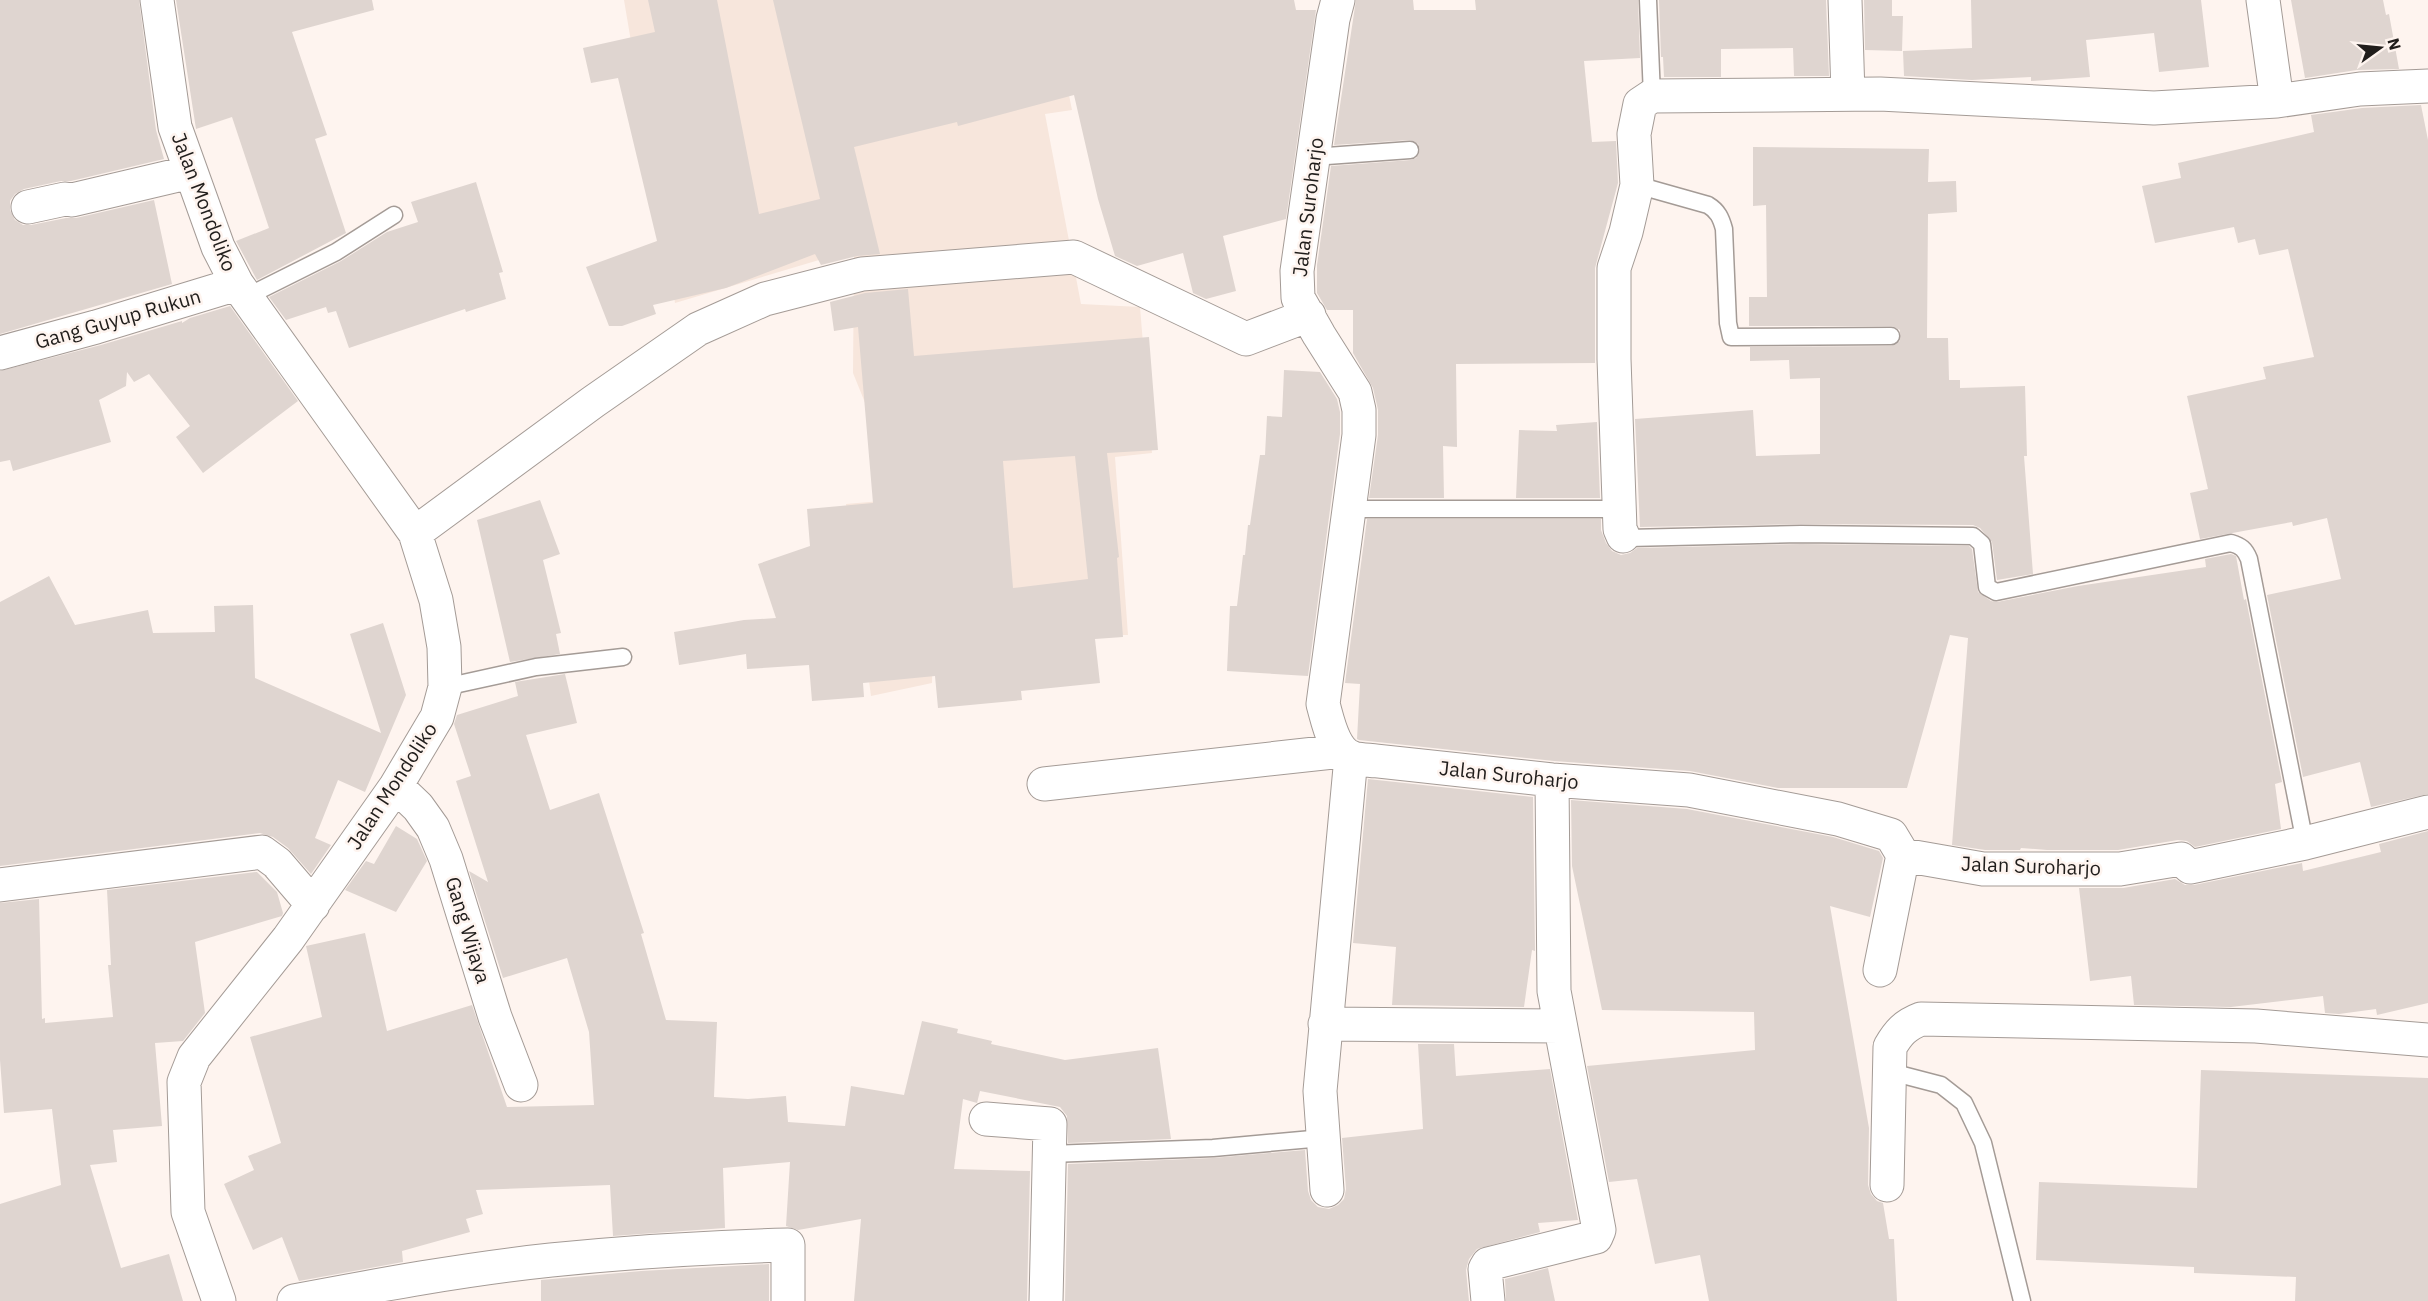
<svg xmlns="http://www.w3.org/2000/svg" width="2428" height="1301" viewBox="0 0 2428 1301" font-family="'IBM Plex Sans',sans-serif">
  <style>
    .built { fill: #f7e6dc }
    .building { fill: #dfd5d0; fill-rule: evenodd }
    .lines { fill: none; stroke-linecap: round; stroke-linejoin: round }
    .service-casing { stroke: #a49b96; stroke-width: 19 }
    .minor-casing { stroke: #a49b96; stroke-width: 35 }
    .service { stroke: #fff; stroke-width: 16 }
    .minor { stroke: #fff; stroke-width: 33 }
    .labels { text-anchor: middle; stroke-width: 5; stroke-linejoin: round; paint-order: stroke }
    .street-label { font-size: 20px; fill: #201d1b; stroke: #fef4ef }
  </style>
  <rect width="100%" height="100%" fill="#fef4ef"/>
  <!-- built -->
  <path class="built" d="M624 0H1050L1072 110 1045 114 1081 304 1140 307 1152 453 1115 457 1128 635H1021L934 610 932 683 871 696 846 504 904 499 853 373 854 256 819 260 675 303Z"/>
  <!-- building -->
  <path class="building" d="M0 0H139L156 130 164 159 71 181H61L24 189 15 194 10 201V210L15 220 23 225H31L66 218H76L154 200 172 284 0 334Z
    M176 0H372L374 10 292 32 327 135 315 139 346 233 257 280 236 241 269 228 232 117 196 129Z
    M648 0H717L759 214 820 199 773 0H1294L1296 10H1316L1286 219 1223 236 1236 291 1206 299 1193 293 1183 253 1137 266 1115 256 1098 199 1074 95 958 126 957 122 854 147 880 254 857 256 821 265 815 254 726 288 653 305 656 314 622 326H609L586 267 657 241 618 78 591 83 583 48 655 32Z
    M1356 0H1413L1414 10H1476L1475 0H1638L1640 58 1584 61 1592 142 1616 141 1618 183 1595 268V363L1456 364 1457 447 1443 446 1444 498H1369L1378 435V410L1373 388 1353 353V310H1327L1317 293V265L1331 166 1411 160 1416 158 1420 150 1418 144 1410 140 1334 145Z
    M1659 0H1826L1829 76H1794L1793 48 1721 49V77H1664L1663 57H1661Z
    M1864 0H1892V16H1903L1902 51 1865 50Z
    M1971 0H2201L2209 67 2159 72 2154 33 2086 40 2090 77 2031 81V77L1972 80 1904 76 1903 51 1972 48Z
    M2291 0H2383L2386 15 2389 14 2399 69 2357 70 2305 78Z
    M2421 105 2428 140V794L2371 807 2360 762 2303 777 2267 595 2341 579 2327 518 2293 526 2292 522 2200 539 2190 493 2208 489 2187 396 2266 379 2263 367 2314 357 2288 249 2259 255 2255 239 2238 243 2234 227 2155 243 2142 186 2181 178 2178 163 2314 132 2311 115 2362 108Z
    M1753 147 1929 149 1928 182 1956 181 1957 212 1928 214 1927 338H1948L1949 380H1960V388L2025 386 2027 456H2024L2033 574 1997 580 1992 542 1980 528 1973 525 1801 524 1640 527 1635 419 1753 410 1756 456 1820 454V378L1790 379 1789 360 1750 361V347L1891 346 1900 341V330L1891 326H1749V297H1767L1766 205 1753 206Z
    M476 182 503 272 499 273 506 299 466 312 465 309 349 348 336 311 328 313 326 307 286 320 269 297 341 261 387 232 418 222 411 202Z
    M908 289 914 356 1149 337 1158 450 1107 453 1119 557 1117 558 1123 637 1095 639 1100 683 1021 691 1022 700 938 708 935 676 863 683 864 697 812 701 809 665 747 669 746 654 679 665 674 632 744 620 776 618 758 564 810 546 807 509 873 503 858 327 834 331 830 302 865 293ZM1075 456 1088 579 1013 588 1003 461Z
    M230 306 298 401 203 473 176 437 190 426 149 374 134 382 127 372 126 386 99 400 111 442 13 471 10 460 0 462V371L101 345 182 321V323L190 318Z
    M1284 370 1320 372 1337 399 1340 412V434L1308 676 1227 671 1230 606H1237L1243 555H1245L1248 525H1250L1260 455H1265L1267 416 1282 417Z
    M1597 422 1600 498H1516L1519 430 1557 431 1556 425Z
    M540 500 560 554 543 560 561 633 556 634 560 654 510 662 477 520Z
    M1367 519H1601V530L1606 543 1612 551 1621 555 1630 553 1637 548 1801 544 1969 546 1972 549 1978 592 1991 601 1997 602 2078 586 2206 567 2205 559 2231 554 2236 556 2244 600 2246 599 2282 782 2275 784 2281 829 2195 847 2187 841 2178 840 2118 850H2047L2021 848 2020 850H1985L1952 845 1968 638 1950 635 1907 788H1778L1690 771 1554 761 1359 740 1357 739 1360 684 1345 683Z
    M49 576 75 625 148 610 153 633 215 632 214 606 253 605 255 678 381 733 350 634 383 623 406 695 365 792 338 780 315 838 331 845 311 874 288 848 273 837 260 833 0 866V602Z
    M565 674 577 723 526 735 550 810 599 793 644 933 641 934 666 1020 717 1022 714 1097 748 1099 786 1096 788 1122 845 1126 851 1086 904 1095 922 1021 958 1029 957 1033 992 1041 991 1044 1065 1060 1158 1048 1171 1139 1068 1143 1067 1116 1060 1107 980 1091 977 1103 963 1099 954 1169 1030 1171 1027 1301H854L861 1219 798 1230 786 1226 790 1162 723 1168 725 1228 613 1236 610 1185 476 1190 483 1214 466 1219 470 1232 402 1251 403 1262 299 1281 282 1237 253 1250 224 1184 254 1170 248 1156 281 1143 250 1037 322 1017 306 946 365 933 387 1031 472 1005 507 1107 594 1105 589 1032 567 958 503 978 469 871 488 882 456 781 471 776 454 724 457 715 518 696 515 682Z
    M1368 779 1533 797 1535 951 1532 950 1524 1007 1392 1005 1396 947 1353 943Z
    M1571 800 1687 809 1833 837 1879 851 1883 858 1870 917 1830 906 1869 1128 1868 1185 1871 1194 1877 1201 1883 1203 1889 1239H1894L1897 1301H1709L1700 1255 1655 1264 1637 1179 1609 1182 1587 1066 1755 1050 1754 1012 1602 1010 1572 866Z
    M396 826 417 839 427 861 396 912 345 890 366 861 374 864Z
    M2428 831V1003L2377 1015 2376 1009 2339 1014 2325 1013 2323 996 2231 1007 2134 1005 2131 976 2090 981 2079 888H2123L2175 879 2185 885H2194L2302 863 2303 871 2381 852 2379 844Z
    M257 872 277 892 283 913 282 916 195 942 205 1013 183 1041 155 1043 162 1126 113 1130 117 1162 90 1165 121 1268 169 1254 183 1301H0V1204L61 1185 52 1109 4 1113 0 1060V903L39 899 42 1019 45 1018V1023L113 1017 108 965H111L107 890Z
    M1418 1044H1454L1456 1076 1550 1069 1578 1220 1538 1223 1540 1232 1477 1249 1469 1259 1466 1270 1469 1301H1065L1068 1164 1213 1158 1305 1150 1308 1191 1311 1200 1318 1207 1329 1209 1338 1205 1344 1199 1346 1189 1342 1138 1423 1129Z
    M2201 1070 2428 1078V1301H2295L2296 1277 2194 1273V1267L2036 1260 2039 1182 2197 1188Z
    M769 1264V1301H541V1280L641 1271Z
    M1548 1268 1555 1301H1506L1505 1279Z"/>
  <g class="lines">
    <defs>
      <path id="service" d="M1648 0 1652 96
        M1313 157 1410 150
        M1637 185 1708 205C1718 211 1721 218 1724 229L1728 323 1731 337 1891 336
        M246 297 336 252 394 215
        M1349 509H1620
        M1623 536 1628 538 1801 534 1973 536 1982 544 1987 587 1996 592 2231 543C2241 546 2245 549 2249 559L2305 843
        M445 687 536 667 623 657
        M1891 1072 1941 1085 1964 1103 1983 1143 2022 1301
        M1050 1154 1213 1148 1323 1138"/>
      <path id="minor" d="M157 0 175 127 218 247 237 284 415 533 436 600 444 647 445 687 437 717 396 786 288 939 194 1057 184 1082 188 1212 219 1301
        M1338 0 1333 19 1297 271 1298 298 1319 335 1355 392 1359 410V435L1323 704C1328 721 1333 752 1353 758 1360 760 1369 760 1377 761L1552 780 1689 790 1838 819 1891 835 1903 855 1983 869H2120L2181 859 2190 867 2305 843 2428 812
        M1845 0 1848 94
        M2263 0 2277 101
        M28 207 65 199 72 200 191 172
        M0 353 96 327 237 284
        M415 533 593 402 698 329 765 299 862 274 1074 257 1246 339 1309 315
        M1623 536 1620 529 1614 359V268L1626 232 1637 185 1634 134 1640 104 1652 96 1880 94 2154 108 2277 101 2360 89 2428 86
        M1044 784 1342 751
        M396 786 418 807 433 828 446 859 495 1017 521 1085
        M0 885 262 852 277 863 313 905
        M1880 970 1903 855
        M1325 1024 1560 1026
        M986 1119 1050 1124 1046 1301
        M1887 1185 1890 1047C1898 1033 1905 1025 1921 1019L2256 1026 2428 1040
        M1327 1190 1320 1091 1351 757
        M294 1301C379 1285 465 1269 551 1260 630 1252 710 1247 788 1245V1301
        M1488 1301 1485 1269 1488 1264 1596 1237 1599 1230 1554 991 1552 780"/>
    </defs>
    <!-- service casing -->
    <use href="#service" class="service-casing"/>
    <!-- minor casing -->
    <use href="#minor" class="minor-casing"/>
    <!-- service -->
    <use href="#service" class="service"/>
    <!-- minor -->
    <use href="#minor" class="minor"/>
  </g>
  <g class="labels">
    <!-- street labels -->
    <g class="street-label">
      <text transform="translate(204 202) rotate(69)" y="7">Jalan Mondoliko</text>
      <text transform="translate(1308 207) rotate(-83)" y="7">Jalan Suroharjo</text>
      <text transform="translate(118 319) rotate(-16)" y="7">Gang Guyup Rukun</text>
      <text transform="translate(1509 775) rotate(6)" y="7">Jalan Suroharjo</text>
      <text transform="translate(392 786) rotate(-57)" y="7">Jalan Mondoliko</text>
      <text transform="translate(2031 866) rotate(2)" y="7">Jalan Suroharjo</text>
      <text transform="translate(468 930) rotate(73)" y="7">Gang Wijaya</text>
    </g>
  </g>
  <!-- north arrow -->
  <g transform="translate(2380 48) rotate(75)" stroke="#fef4ef" stroke-width="4.5" paint-order="stroke">
  <path d="M0-4.5L10 22L0 15L-10 22Z" fill="#201d1b"/>
  <text y="-9" font-size="16" font-weight="bold" text-anchor="middle" fill="#201d1b">N</text>
  </g>
</svg>
